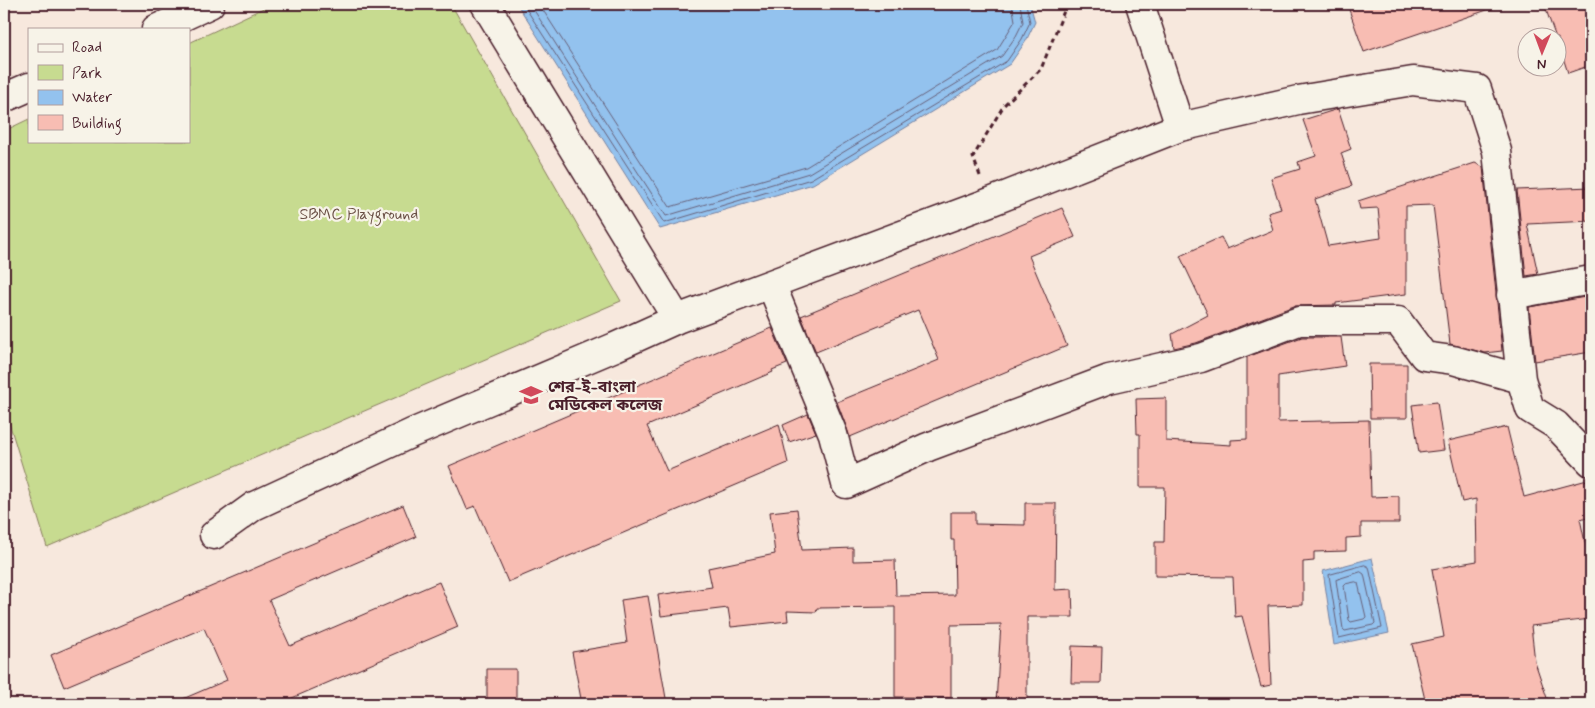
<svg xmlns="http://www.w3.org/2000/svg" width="1595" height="708" viewBox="0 0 1595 708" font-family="Mynerve,'Noto Sans Bengali',sans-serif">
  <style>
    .green { fill: #c7db90; stroke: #887d5e }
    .water { fill: #93c2ee; stroke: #7681a0 }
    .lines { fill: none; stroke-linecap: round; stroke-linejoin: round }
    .shore { stroke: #676079; stroke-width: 1 }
    .building { fill: #f8bdb3; stroke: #4a1f2b }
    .minor-casing { stroke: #4a1f2b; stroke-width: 31 }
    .path { stroke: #4a1f2b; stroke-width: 3; stroke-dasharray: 5 4; stroke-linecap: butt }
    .minor { stroke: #f7f3e8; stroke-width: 28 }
    .labels { text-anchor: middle; stroke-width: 4.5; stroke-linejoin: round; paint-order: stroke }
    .park-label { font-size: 16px; fill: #694e44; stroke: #f7f3e8 }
    .poi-label { font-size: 16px; font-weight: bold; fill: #4a1f2b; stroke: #f7f3e8; text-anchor: start }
  </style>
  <rect width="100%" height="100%" fill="#f7e8dd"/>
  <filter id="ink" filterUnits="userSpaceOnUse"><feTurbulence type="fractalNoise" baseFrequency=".02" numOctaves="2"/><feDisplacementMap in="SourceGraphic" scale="10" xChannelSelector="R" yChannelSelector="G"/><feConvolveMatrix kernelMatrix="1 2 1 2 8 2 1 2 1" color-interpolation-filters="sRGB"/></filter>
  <g filter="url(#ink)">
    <!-- green -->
    <path class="green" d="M272 4H451L621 301 47 547 4 406V131L29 119V141H189V43Z"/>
    <!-- water -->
    <path class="water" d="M517 4H1030L1035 22 1026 41 1010 64 813 184 660 229Z
      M1372 558 1389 633 1334 645 1323 571Z"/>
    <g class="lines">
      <!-- shore -->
      <path class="shore" d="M523 4 664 223 811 179 1007 61 1022 39 1030 22 1026 4
        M530 4 666 216 809 173 1002 56 1016 36 1023 22 1020 4
        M539 4 670 207 806 167 997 50 1015 21 1012 4
        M1365 565 1369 567 1382 628 1339 638 1329 575Z
        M1361 572 1364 574 1375 623 1373 625 1345 631 1343 629 1336 580Z
        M1356 582 1358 583 1366 617 1364 619 1351 622 1349 620 1344 586 1346 584Z"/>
    </g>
    <!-- building -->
    <path class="building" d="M1347 4H1492L1493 8 1364 52Z
      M1544 4H1591V65L1568 73 1558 42V38H1556Z
      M1338 109 1351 149 1341 153 1352 186 1315 199 1328 246 1381 238 1378 208 1360 209 1358 201 1475 163 1483 167 1502 351 1485 353 1450 344 1433 205 1406 206V294L1336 303V305L1294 306 1196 343 1174 348 1172 334 1208 315 1180 256 1221 237 1227 249 1273 230 1268 213 1281 209 1271 178 1300 169 1298 162 1316 156 1303 120Z
      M1591 187V221L1527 224 1538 274 1526 276 1517 190Z
      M1062 208 1075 237 1029 256 1067 346 850 437 837 402 939 360 918 310 816 352 801 316Z
      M1591 296V352L1535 361 1529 307Z
      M772 328 787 364 772 370 773 372 647 426 667 471 779 424 788 463 508 582 475 506 467 509 449 466Z
      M1302 337H1341L1345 366 1278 376V422L1369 420 1371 497 1399 496V523H1361V537L1346 538V551L1314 552V561L1303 562V605L1268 606 1271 685 1261 687 1242 616 1235 617 1233 577 1155 576V542H1164L1165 487H1140V434H1137L1136 399 1166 398V441L1231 445V440L1247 439V357Z
      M1369 364H1407V418H1370Z
      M1437 402 1444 450 1419 453 1412 405Z
      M808 414 816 433 789 442 783 425Z
      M1507 427 1524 497 1591 479V516L1580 519 1591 570V619L1531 626 1535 662 1549 704H1426L1412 644 1444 637 1432 569 1477 561 1476 499 1462 502 1448 441Z
      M1025 503H1056L1055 590 1072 589 1073 617H1027V704L996 703 1001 624 951 625V698L895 697V607L817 608 816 612 787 611 788 621 731 627 728 608 661 616 658 595 712 587 708 568 775 554 770 512 797 509 802 550 853 548V561L895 560 896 596 955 595 954 540H951V512H975V524L1025 525Z
      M403 505 416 537 269 600 290 646 439 582 458 627 278 704H171L227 680 204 628 64 687 51 655Z
      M648 596 667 704H582L572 652 627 643 621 600Z
      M1072 646 1102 647 1101 683H1071Z
      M487 669H516V704H487Z"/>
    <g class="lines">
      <defs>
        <path id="minor" d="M485 4 677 319
          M1140 4 1180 127
          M156 29 210 4
          M4 98 29 87
          M771 284 833 434 846 484 928 447 1109 379 1201 358 1299 321H1398L1424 356 1453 360 1521 379
          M1511 295 1591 280
          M214 535 254 506 412 433 615 347 677 319 990 202 1180 127 1298 100 1413 81 1477 89 1497 151 1521 379 1530 409 1556 425 1591 462"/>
      </defs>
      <!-- minor casing -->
      <use href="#minor" class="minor-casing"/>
      <!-- path -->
      <path class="path" d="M980 176 973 157 1004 105 1041 69 1064 11 1065 4"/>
      <!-- minor -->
      <use href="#minor" class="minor"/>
    </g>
  </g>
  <!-- icons -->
  <defs>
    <symbol id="university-bare" viewBox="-9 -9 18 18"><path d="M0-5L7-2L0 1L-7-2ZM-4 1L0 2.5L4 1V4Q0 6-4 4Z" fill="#d1495b" stroke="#f7f3e8" stroke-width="2.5" paint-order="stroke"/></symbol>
  </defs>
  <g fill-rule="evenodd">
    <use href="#university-bare" x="515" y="379" width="32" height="32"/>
  </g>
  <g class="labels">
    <!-- park labels -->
    <g class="park-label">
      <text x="359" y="219">SBMC Playground</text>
    </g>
    <!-- poi labels -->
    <g class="poi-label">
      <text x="548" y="392">শের-ই-বাংলা<tspan x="548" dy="18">মেডিকেল কলেজ</tspan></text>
    </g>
  </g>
  <!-- margin -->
  <rect width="1595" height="708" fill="none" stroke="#f7f3e8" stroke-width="20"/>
  <rect x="10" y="10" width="1575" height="688" fill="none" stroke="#4a1f2b" stroke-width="2" filter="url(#ink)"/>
  <!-- legend -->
  <rect x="28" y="28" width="162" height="115" fill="#f7f3e8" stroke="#b29e9c"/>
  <rect x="38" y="44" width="25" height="8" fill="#f7f3e8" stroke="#b29e9c"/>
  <text x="72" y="52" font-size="15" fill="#4a1f2b">Road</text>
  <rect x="38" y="65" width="25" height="15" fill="#c7db90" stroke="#b29e9c"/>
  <text x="72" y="78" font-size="15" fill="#4a1f2b">Park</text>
  <rect x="38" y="90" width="25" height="15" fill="#93c2ee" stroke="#b29e9c"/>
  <text x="72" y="102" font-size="15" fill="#4a1f2b">Water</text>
  <rect x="38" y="115" width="25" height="15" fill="#f8bdb3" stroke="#b29e9c"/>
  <text x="72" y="128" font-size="15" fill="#4a1f2b">Building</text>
  <!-- north arrow -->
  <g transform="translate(1542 52) rotate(181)"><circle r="24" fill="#f7f3e8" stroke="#b29e9c"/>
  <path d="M0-4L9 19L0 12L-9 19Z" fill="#d1495b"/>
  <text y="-8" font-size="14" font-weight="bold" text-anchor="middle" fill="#4a1f2b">N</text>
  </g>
</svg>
